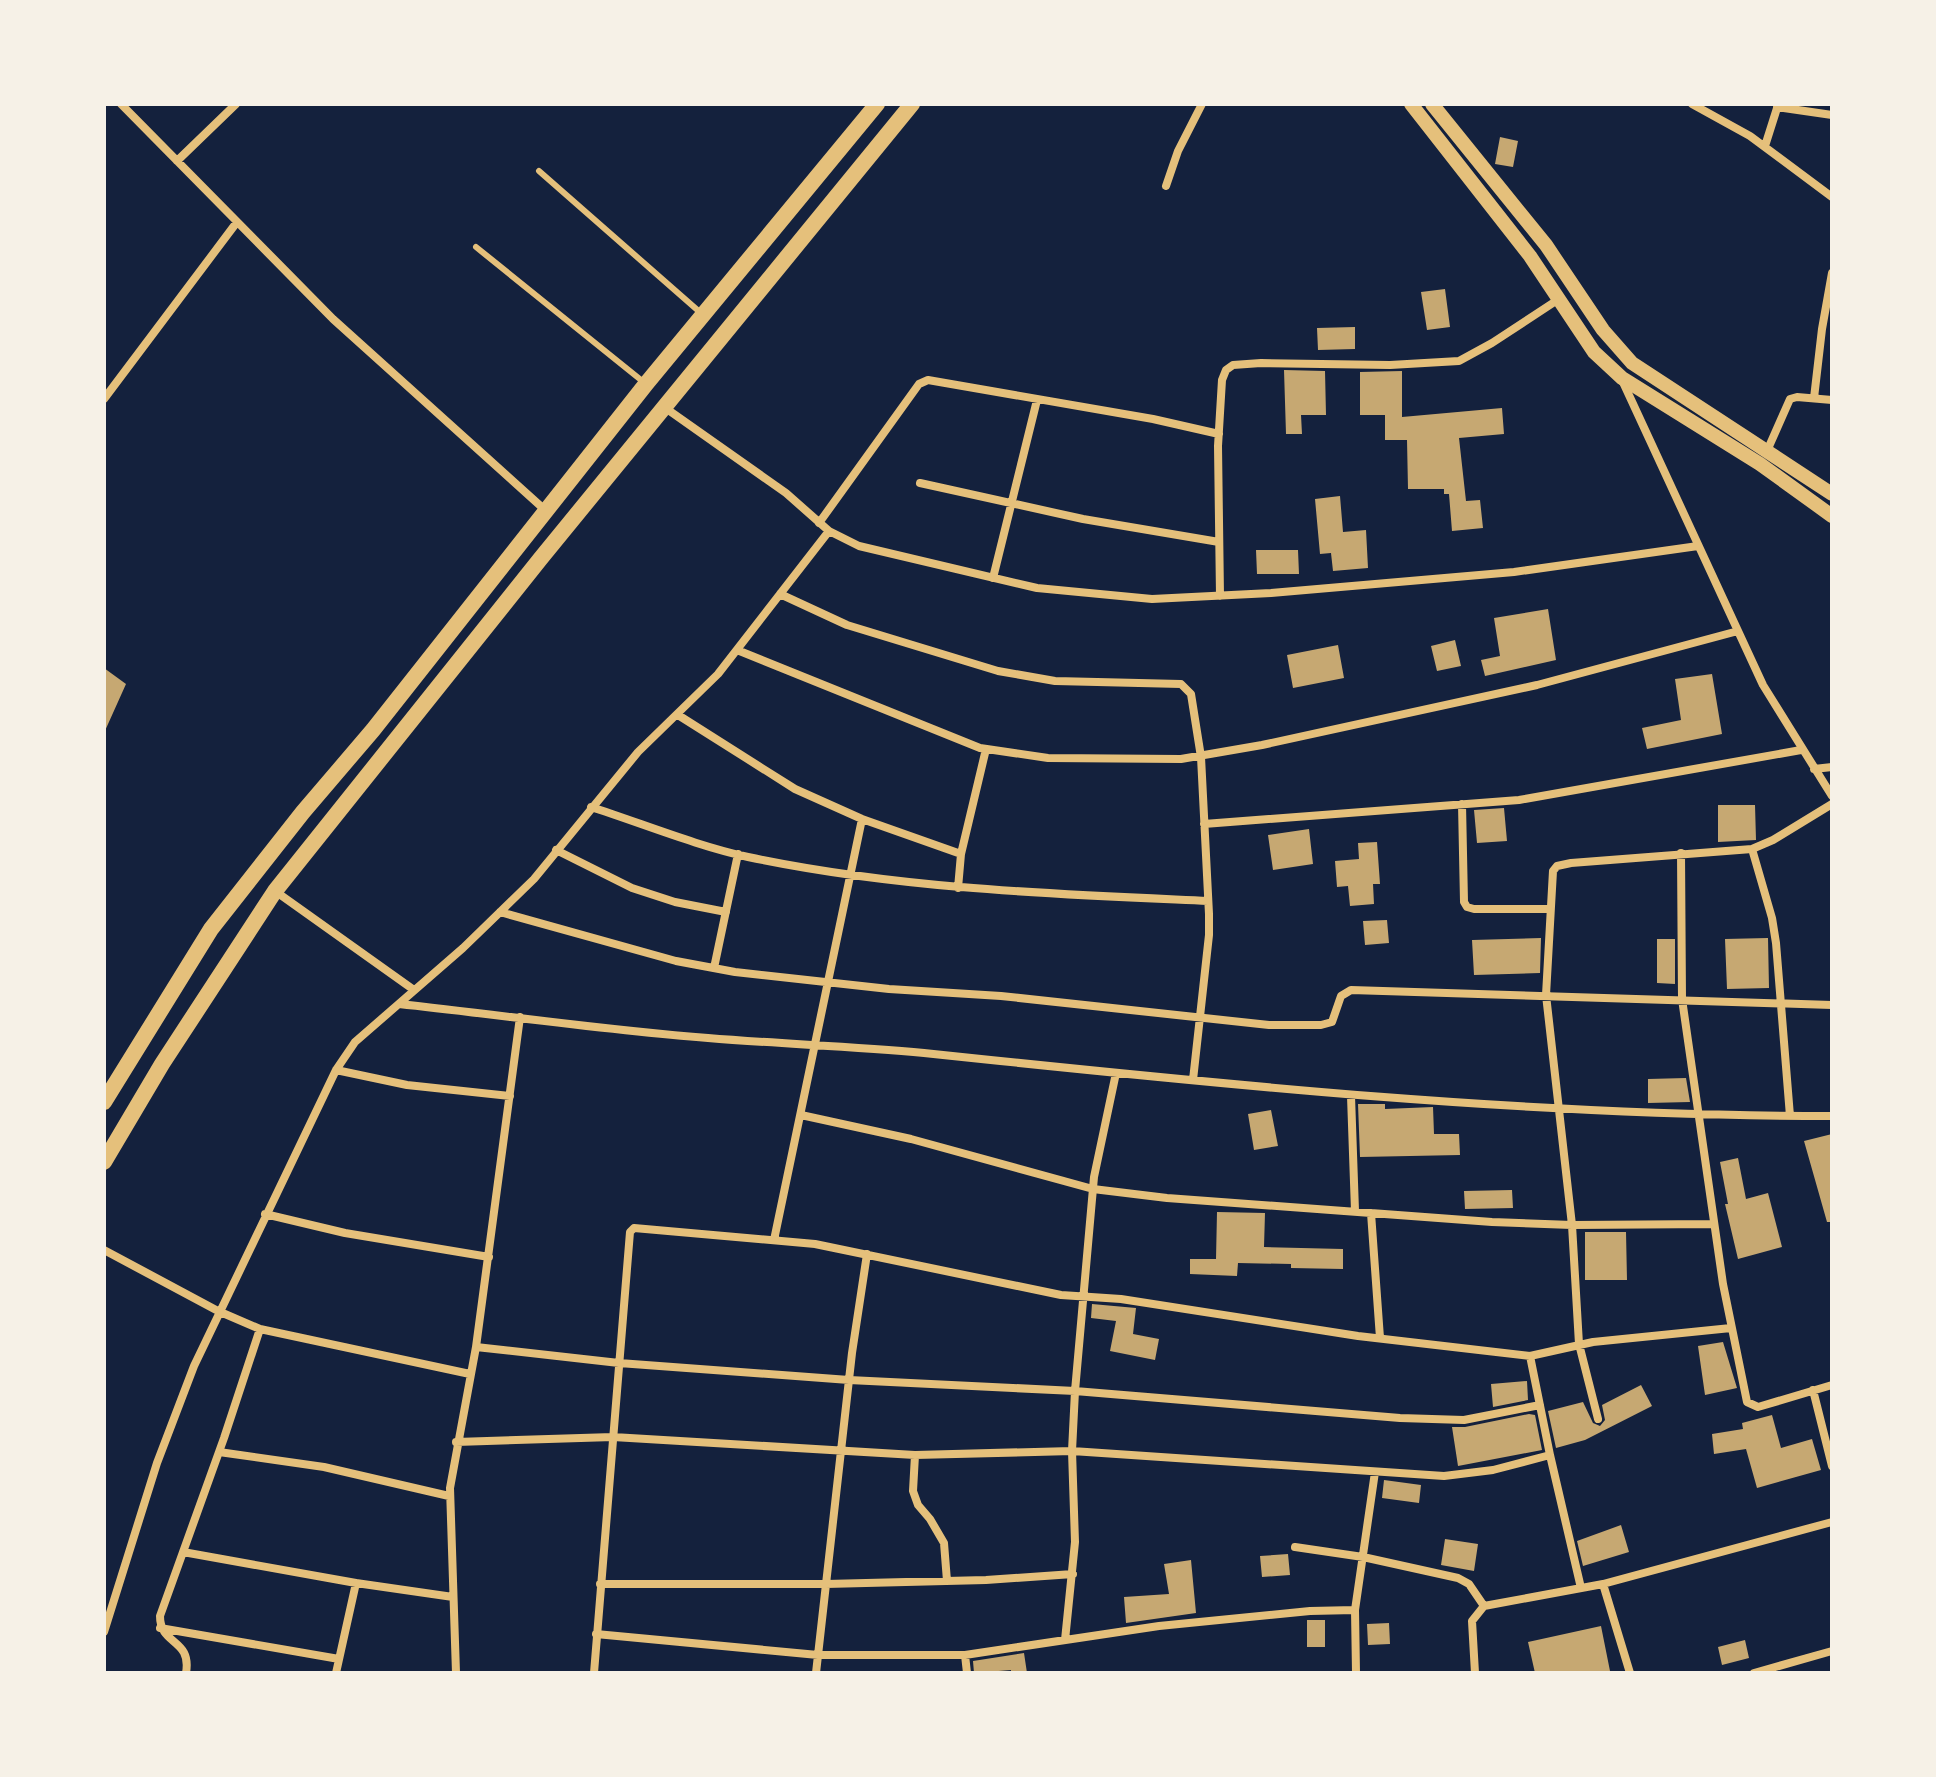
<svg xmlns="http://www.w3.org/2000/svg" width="1936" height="1777" viewBox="0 0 1936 1777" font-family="'Fira Sans Condensed',sans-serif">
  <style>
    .building { fill: #c6a872 }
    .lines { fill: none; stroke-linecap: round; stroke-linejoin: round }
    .service { stroke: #e5c07b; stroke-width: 6 }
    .minor { stroke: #e5c07b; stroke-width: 8 }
    .tertiary { stroke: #e5c07b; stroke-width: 14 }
    .secondary { stroke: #e5c07b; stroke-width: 16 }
  </style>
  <rect width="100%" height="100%" fill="#14213d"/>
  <!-- building -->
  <path class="building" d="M1500 137 1518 141 1513 167 1495 164Z
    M1445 289 1450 327 1427 330 1421 292Z
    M1355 327V349L1318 350 1317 328Z
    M1284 370 1325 371 1326 415H1301L1302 434H1286Z
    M1402 371V417L1502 408 1504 434 1459 438 1466 501 1480 500 1483 528 1452 531 1449 494H1444V489H1408L1407 440H1385V415H1360V372Z
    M1340 496 1343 532 1366 530 1368 568 1333 571 1331 553 1320 554 1315 499Z
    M1256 550H1298L1299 574H1257Z
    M1548 609 1556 660 1485 676 1481 660 1500 656 1494 618Z
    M1455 640 1461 666 1437 671 1431 646Z
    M1338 645 1344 678 1293 688 1287 655Z
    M104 668 126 684 104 733Z
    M1712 674 1722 734 1647 749 1642 728 1681 720 1675 679Z
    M1718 805H1755L1756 840 1718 842Z
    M1504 808 1507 841 1477 843 1474 810Z
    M1309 829 1313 864 1273 870 1268 835Z
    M1377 842 1380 884H1373L1374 904 1350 906 1348 886 1337 887 1335 861 1359 859 1358 843Z
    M1387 920 1389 943 1365 945 1363 921Z
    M1541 938 1540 973 1474 975 1472 940Z
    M1657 939H1675V984L1657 983Z
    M1725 939 1768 938 1769 988 1727 989Z
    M1686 1078 1690 1102 1648 1103V1079Z
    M1358 1104H1385V1109L1433 1107 1434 1134H1459L1460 1155 1360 1157Z
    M1271 1110 1278 1146 1254 1150 1248 1114Z
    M1832 1134V1222H1827L1804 1141Z
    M1738 1158 1746 1199 1768 1193 1782 1247 1738 1259 1725 1204H1728L1720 1162Z
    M1512 1190 1513 1208 1465 1209 1464 1191Z
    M1217 1212 1265 1213 1264 1247 1343 1249V1269L1291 1268V1264L1238 1263 1237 1276 1190 1274V1259H1216Z
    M1585 1232H1626L1627 1280H1585Z
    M1092 1304 1136 1308 1133 1334 1159 1339 1155 1360 1110 1351 1116 1321 1091 1318Z
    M1723 1342 1737 1388 1705 1395 1698 1346Z
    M1527 1381 1528 1400 1493 1407 1491 1384Z
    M1641 1385 1652 1406 1585 1440 1556 1448 1548 1411 1583 1402 1593 1423 1600 1426 1605 1420 1602 1405Z
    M1529 1414 1535 1415 1542 1450 1458 1466 1452 1427H1465Z
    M1772 1415 1781 1448 1812 1439 1821 1470 1757 1488 1746 1449 1714 1454 1712 1434 1743 1429 1742 1423Z
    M1384 1480 1421 1485 1419 1503 1382 1498Z
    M1621 1525 1629 1552 1583 1566 1577 1541Z
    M1445 1539 1478 1544 1474 1571 1441 1565Z
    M1288 1554 1290 1575 1262 1577 1260 1556Z
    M1191 1560 1196 1613 1126 1623 1124 1597 1169 1594 1164 1564Z
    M1307 1620H1325V1647H1307Z
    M1389 1623 1390 1644 1368 1645 1367 1624Z
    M1601 1626 1610 1671 1535 1673 1528 1642Z
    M1745 1640 1749 1658 1722 1665 1718 1647Z
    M1024 1653 1027 1673H1011V1670L974 1673 973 1661Z"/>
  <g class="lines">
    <!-- service -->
    <path class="service" d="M539 171 702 314
      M476 247 646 384"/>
    <!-- minor -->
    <path class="minor" d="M121 104 333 319 545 510
      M1692 104 1750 136 1832 197
      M1777 107 1832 115
      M1765 146 1778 105
      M177 161 236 104
      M1166 186 1178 151 1202 104
      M1622 380 1763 685 1832 796
      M1814 398 1822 329 1832 273
      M104 399 237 222
      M664 407 786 493 829 531 859 546 1037 588 1152 599 1271 593 1514 572 1698 546
      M1767 451 1790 399 1797 397 1832 400
      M920 483 1083 519 1219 542
      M819 523 919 384 928 380 1153 419 1219 434
      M993 578 1037 400
      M780 594 847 625 998 671 1055 681 1181 684 1191 694 1201 757 1209 914V935L1193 1080
      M1220 596 1218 446 1222 380 1226 370 1233 365 1261 363 1390 365 1459 361 1492 343 1559 299
      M737 650 980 748 1048 758 1181 759 1262 745 1537 685 1738 631
      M678 715 795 789 862 819 961 854
      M1814 769 1832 767
      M1462 804 1464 902 1467 907 1474 909H1549
      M591 807C641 823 697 846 748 857 899 889 1054 894 1208 901
      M1204 824 1519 800 1801 750
      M1752 849 1772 918 1776 943 1790 1116
      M556 850 632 888 675 902 726 912
      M1681 853 1682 999 1723 1284 1747 1402 1758 1407 1832 1385
      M958 888 961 854 986 749
      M275 891 414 990
      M500 912 676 961 735 972 889 989 1001 996 1269 1025H1321L1332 1022 1341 996 1351 990 1832 1005
      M714 968 738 854
      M399 1004C502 1015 604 1030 708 1038 780 1044 852 1046 924 1053 1226 1085 1528 1116 1832 1116
      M336 1070 407 1085 510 1096
      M1351 1096 1355 1211
      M801 1115 911 1139 1093 1189 1167 1198 1492 1222 1572 1225 1714 1224
      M1371 1213 1380 1338
      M265 1214 345 1233 489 1257
      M774 1240 862 819
      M104 1250 218 1311 260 1329 470 1374
      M476 1347 619 1363 849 1380 1075 1391 1400 1418 1464 1420 1540 1405
      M1530 1356 1550 1455 1581 1588
      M1813 1390 1832 1466
      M1598 1419 1579 1344 1572 1225 1546 995 1553 871 1557 866 1571 863 1752 849 1773 840 1832 804
      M456 1442 613 1437 915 1455 1072 1451 1444 1476 1493 1470 1550 1455
      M219 1452 324 1467 449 1496
      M915 1455 913 1491 918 1505 930 1519 944 1543 947 1581
      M1295 1547 1363 1557 1458 1578 1469 1584 1484 1606
      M183 1552 356 1583 453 1597
      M600 1584H826L986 1580 1073 1574
      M1603 1584 1630 1673
      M160 1628 339 1659
      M104 1632 157 1463 194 1366 336 1070 355 1042 463 948 534 879 638 752 718 674 829 531
      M596 1634 818 1655H965L1159 1626 1310 1611 1355 1610
      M1065 1640 1075 1542 1072 1451 1075 1391 1094 1177 1116 1073
      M965 1655 967 1673
      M186 1673C192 1638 160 1646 160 1616L224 1438 260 1329
      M336 1673 356 1583
      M456 1673 450 1488 476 1347 520 1017
      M594 1673 630 1232 634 1228 815 1244 1061 1295 1121 1299 1358 1336 1530 1356 1593 1342 1731 1328
      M816 1673 852 1353 867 1254
      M1356 1673 1355 1610 1375 1472
      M1475 1673 1472 1621 1484 1606 1603 1584 1832 1522
      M1754 1673 1832 1651"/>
    <!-- tertiary -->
    <path class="tertiary" d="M1411 104 1530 256 1594 352 1622 378 1760 464 1832 516
      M1432 104 1546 245 1603 330 1632 363 1832 494"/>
    <!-- secondary -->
    <path class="secondary" d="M104 1102 211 929 303 812 373 730 646 384 877 104
      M104 1162 162 1064 275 891 541 558 912 104"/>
  </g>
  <!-- border -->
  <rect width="1936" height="1777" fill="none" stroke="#f6f1e7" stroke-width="212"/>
</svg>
